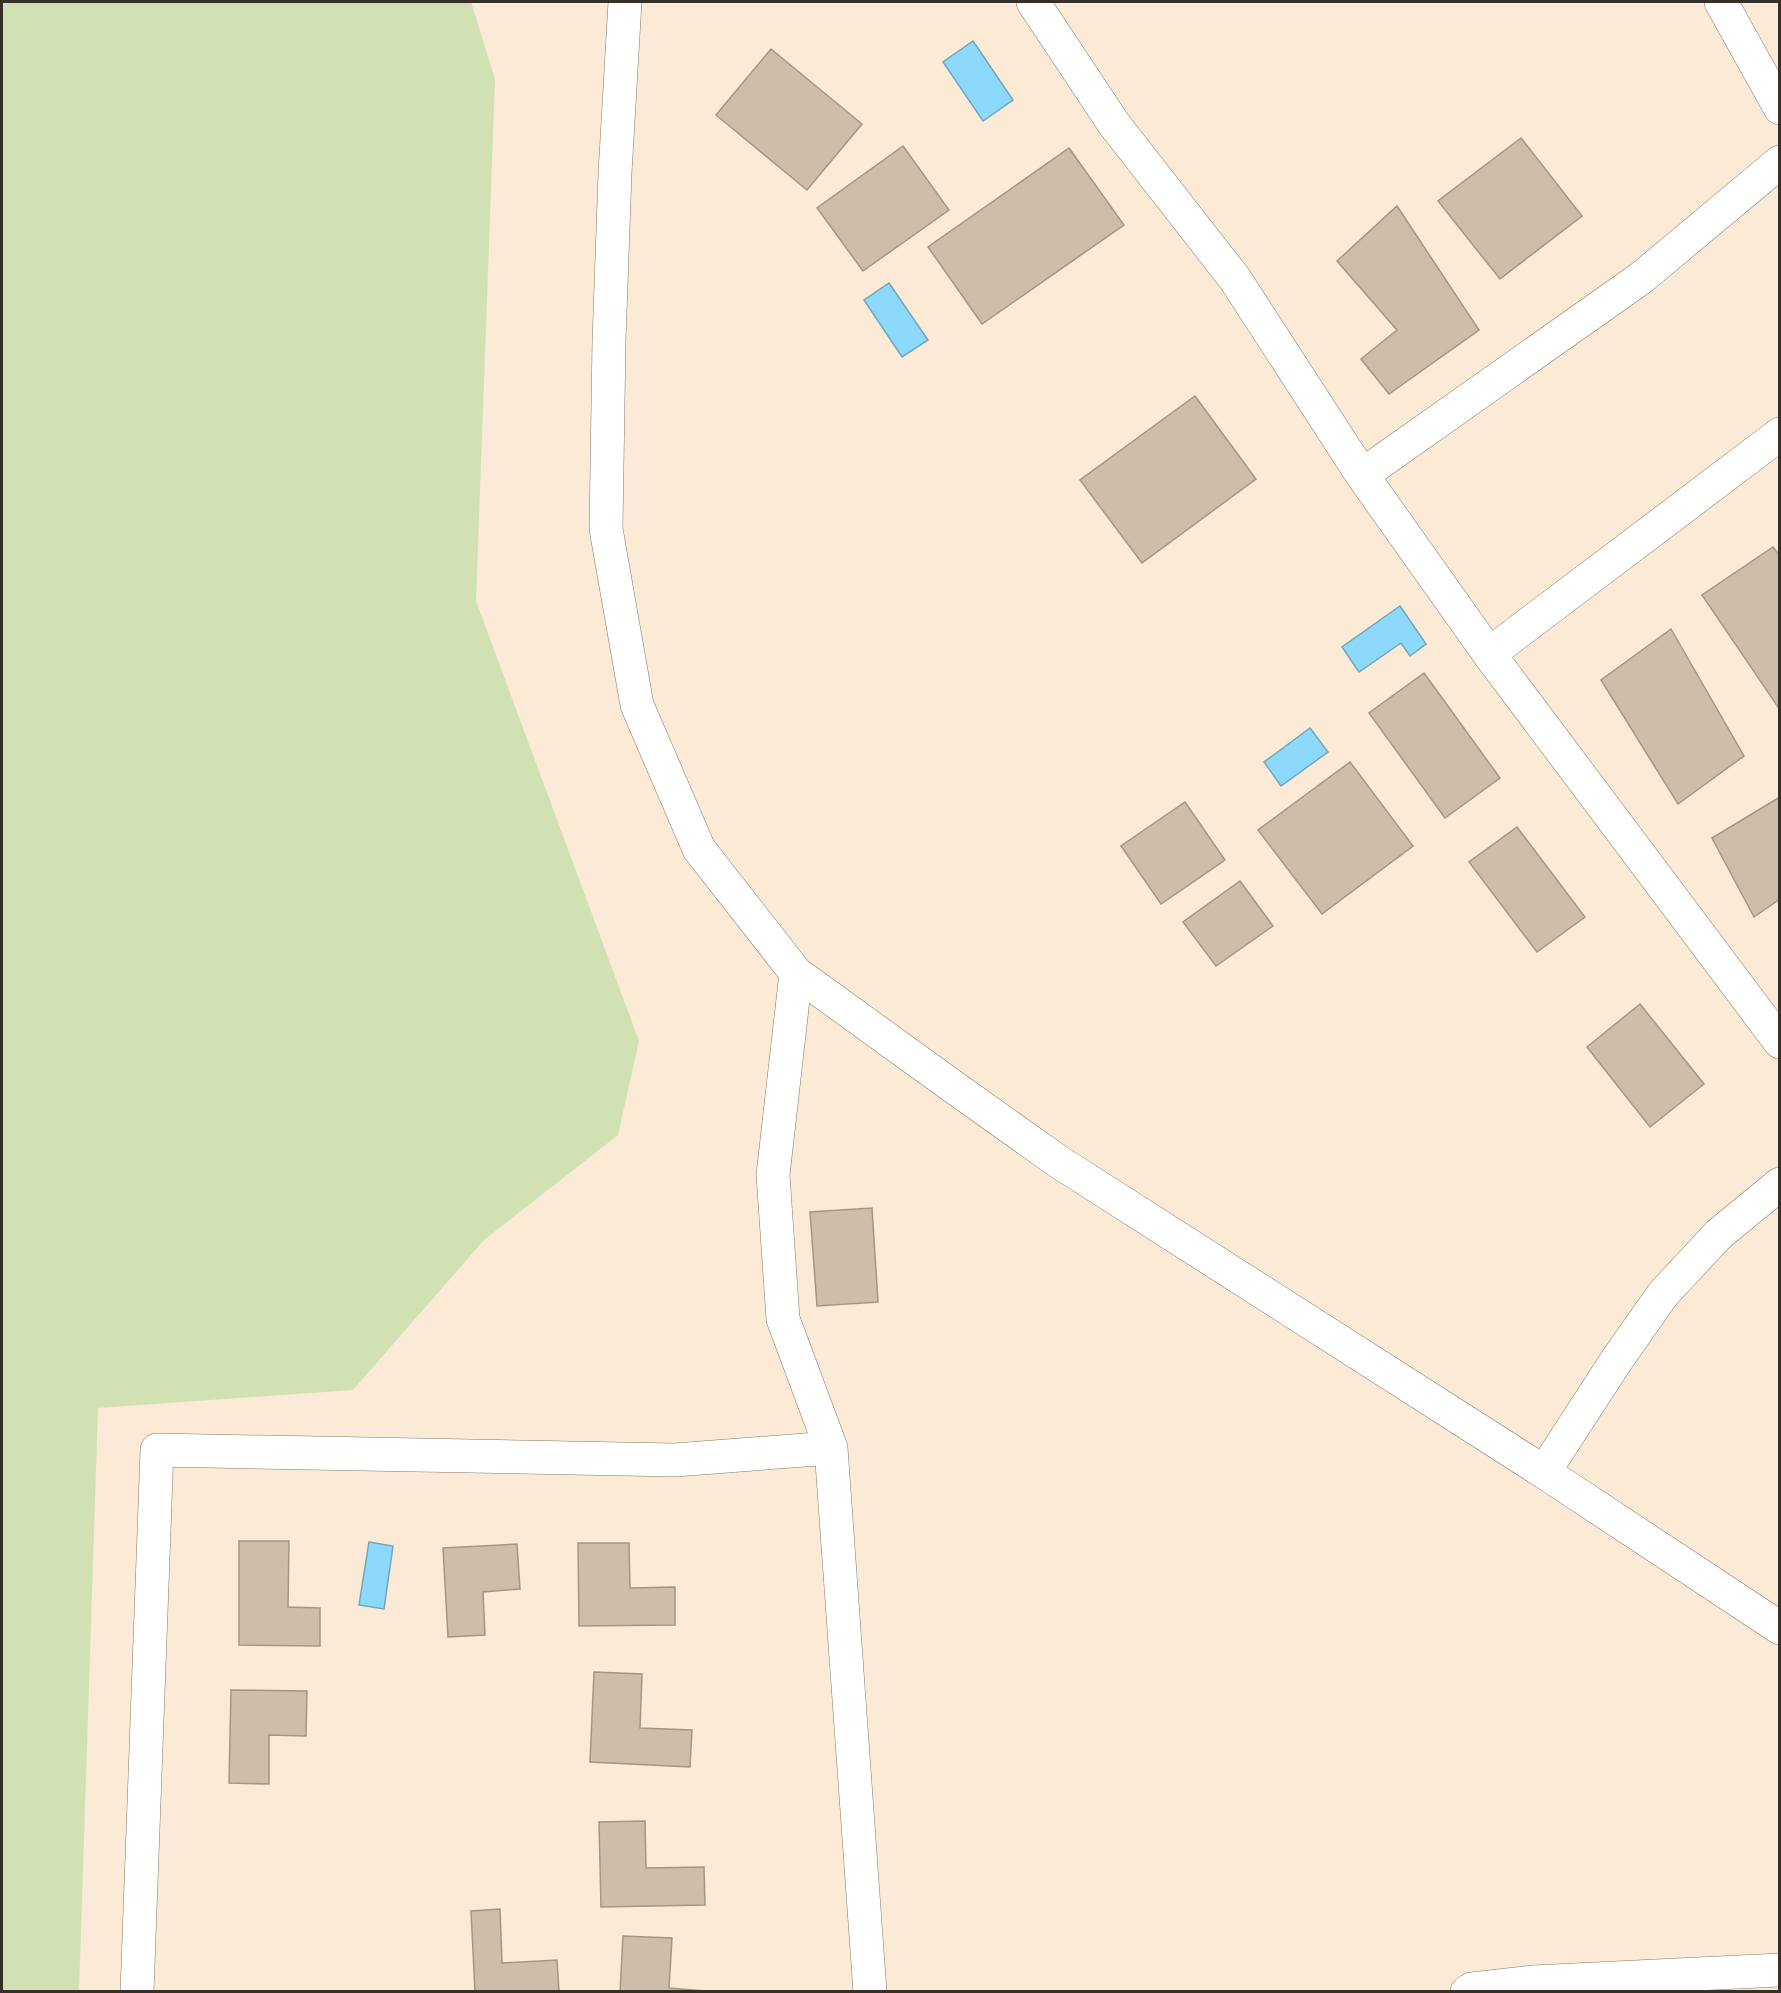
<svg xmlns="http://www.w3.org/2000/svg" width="1781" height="1993" viewBox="0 0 1781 1993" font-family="'Zilla Slab',serif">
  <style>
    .green { fill: #d2e1b3 }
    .water { fill: #8cd9fc; stroke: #72a6bc; stroke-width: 1.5 }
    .building { fill: #cdbdaa; stroke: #a59683; stroke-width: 1.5 }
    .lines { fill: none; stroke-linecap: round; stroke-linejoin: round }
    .street-casing { stroke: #867866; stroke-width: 34 }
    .street { stroke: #fff; stroke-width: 33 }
  </style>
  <rect width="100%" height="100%" fill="#faead6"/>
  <!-- green -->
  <path class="green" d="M2 2H471L495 79 476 601 639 1041 618 1135 484 1240 353 1390 98 1408 79 1992 2 1991Z"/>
  <!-- water -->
  <path class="water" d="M973 41 1013 100 983 121 943 62Z
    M889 283 928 340 902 357 864 300Z
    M1400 606 1426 644 1410 656 1401 643 1359 672 1342 647Z
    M1310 728 1328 752 1281 786 1264 762Z
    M369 1542 393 1546 384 1609 359 1605Z"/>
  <!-- building -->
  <path class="building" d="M771 49 862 124 807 190 716 115Z
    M1521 138 1582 216 1500 279 1438 201Z
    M903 146 949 210 863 271 817 208Z
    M1069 148 1124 225 982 324 928 247Z
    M1397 206 1479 330 1389 394 1361 359 1397 330 1337 261Z
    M1195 396 1256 479 1142 563 1080 480Z
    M1773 547 1780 556V710L1702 595Z
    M1671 629 1744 756 1678 804 1601 680Z
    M1424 673 1500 778 1445 818 1369 713Z
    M1350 762 1413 846 1322 914 1258 830Z
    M1780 797V899L1754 917 1712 838Z
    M1185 802 1225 860 1161 904 1121 846Z
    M1517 827 1585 917 1537 952 1469 862Z
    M1240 881 1273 926 1216 966 1183 922Z
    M1640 1004 1704 1084 1650 1127 1587 1047Z
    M872 1208 878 1302 817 1306 810 1212Z
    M239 1541H289L288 1607 320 1608V1646L239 1645Z
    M578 1543H629L630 1588 675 1587V1625L579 1626Z
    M517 1544 520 1589 483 1592 485 1635 448 1637 443 1548Z
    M594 1672 642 1674 640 1728 692 1730 690 1767 590 1762Z
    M231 1690 307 1691 306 1736 269 1735V1784L229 1783Z
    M645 1821 646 1868 704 1867 705 1905 601 1907 599 1822Z
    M500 1909 502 1963 557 1960 559 1992H475L471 1911Z
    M623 1936 672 1938 669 1988 717 1992H620Z"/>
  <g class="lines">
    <defs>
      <path id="street" d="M625 2 615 173 609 341 606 529 637 705 699 849 796 973 955 1088 1059 1162 1544 1472 1780 1628
        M1033 2 1114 124 1235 279 1362 475 1489 654 1780 1042
        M1721 2 1780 108
        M1362 475 1641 278 1780 162
        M1489 654 1780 434
        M796 973 773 1175 783 1319 831 1448 870 1992
        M1544 1472 1616 1361 1663 1294 1719 1234 1780 1184
        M137 1992 157 1450 675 1460 831 1448
        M1467 1992 1472 1989 1533 1982 1780 1970"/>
    </defs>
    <!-- street casing -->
    <use href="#street" class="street-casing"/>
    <!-- street -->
    <use href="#street" class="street"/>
  </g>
  <!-- border -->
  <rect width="1781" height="1993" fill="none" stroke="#363028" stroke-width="6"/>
</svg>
